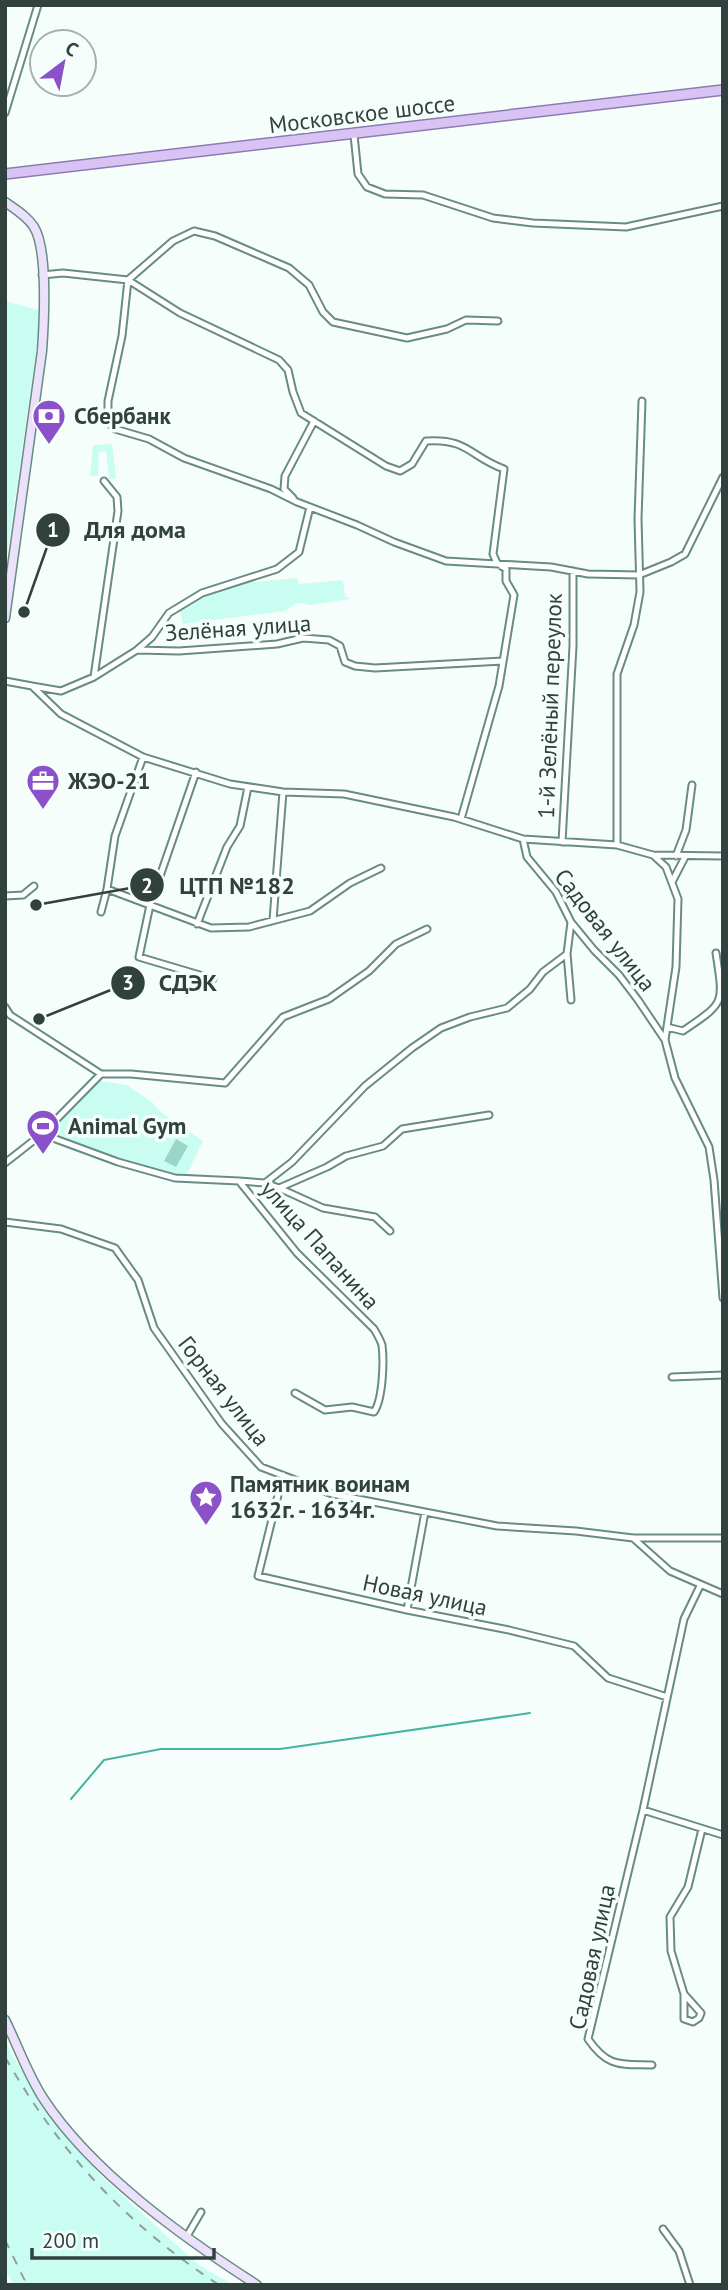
<svg xmlns="http://www.w3.org/2000/svg" width="728" height="2290" viewBox="0 0 728 2290" font-family="'PT Sans',sans-serif">
  <style>
    .built { fill: #cafdf1 }
    .green { fill: #9bd5c8 }
    .lines { fill: none; stroke-linecap: round; stroke-linejoin: round }
    .stream { stroke: #48b39f; stroke-width: 2 }
    .street-casing { stroke: #668c83; stroke-width: 9 }
    .secondary-casing { stroke: #668c83; stroke-width: 11 }
    .primary-casing { stroke: #8d7cb0; stroke-width: 12 }
    .street { stroke: #fff; stroke-width: 5 }
    .secondary { stroke: #ece1fa; stroke-width: 8 }
    .primary { stroke: #d9c3f5; stroke-width: 9 }
    .rail { stroke: #919d9a; stroke-width: 2; stroke-dasharray: 9 9; stroke-linecap: butt }
    .labels { text-anchor: middle; stroke-width: 7; stroke-linejoin: round; paint-order: stroke }
    .street-label { font-size: 23px; fill: #31413d; stroke: #f6fefc }
    .poi-label { font-size: 23px; font-weight: bold; fill: #31413d; stroke: #f6fefc; text-anchor: start }
    .leader { fill: none; stroke: #31413d; stroke-width: 2.5 }
    .callout-dot { fill: #31413d; stroke: #f6fefc; stroke-width: 2.5 }
    .mark-label { font-size: 21px; text-anchor: middle; font-weight: bold; fill: #fff }
    .callout-label { font-size: 24px; text-anchor: middle; font-weight: bold; fill: #31413d; stroke: #f6fefc; stroke-width: 7; stroke-linejoin: round; paint-order: stroke }
  </style>
  <rect width="100%" height="100%" fill="#f6fefc"/>
  <!-- built -->
  <path class="built" d="M5 301 42 311 5 569Z
    M112 444 116 478 109 479 106 451 99 452 98 476H90L93 445Z
    M297 578 299 584 343 580 345 596 350 599 311 605 297 603 285 611 183 624 178 604 213 586Z
    M99 1081 127 1085 153 1103 158 1110 203 1141 187 1174 174 1176 110 1156 49 1132Z
    M5 2038 10 2051 46 2110 100 2175 199 2265 233 2285H14L5 2270Z"/>
  <!-- green -->
  <path class="green" d="M176 1139 188 1146 176 1167 164 1161Z"/>
  <g class="lines">
    <!-- stream -->
    <path class="stream" d="M71 1799 104 1760 161 1749H280L530 1713"/>
    <defs>
      <path id="street" d="M5 113 38 5
        M354 135 358 174 367 187 385 194 423 195 493 218 533 223 626 227 723 206
        M42 275 63 273 128 280 180 313 279 360 288 370 293 392 301 413 386 466 400 471 412 464 426 441C468 438 470 457 504 469L493 554 497 563 506 569V581L514 595 499 686 461 819
        M498 321 466 320 447 329 407 338 333 322 323 312 309 285 289 268 215 236 194 231 173 241 128 280 122 336 108 401V422L115 429 149 439 184 458 271 489 297 502 357 525 394 542 446 561 551 567 588 574 639 575 671 562 685 554 723 477
        M293 498 284 489 285 476 314 421
        M137 650 152 637 169 613 202 593 277 569 299 552 310 507
        M94 677 118 511 117 497 104 481
        M5 681 32 686 61 714 143 757 230 784 283 792 344 794 454 817 523 839 617 845 653 855 723 856
        M32 686 61 691 94 677 137 650 179 651 277 644 303 638 329 640 340 646 345 662 355 666 375 668 503 661
        M196 772 150 905 139 957 213 979
        M523 839 527 857 556 892 571 922 594 950 619 975 638 1000 665 1040 675 1078 709 1147 714 1180 723 1298
        M562 842 573 646V571
        M617 845V674L634 625 640 592 638 519 642 401
        M653 855 666 867 678 899 676 967 665 1040
        M676 856 686 830 692 785
        M672 882 685 857
        M107 889 211 928 249 927 310 911 350 883 381 868
        M5 896 23 895 34 886
        M101 912 107 889 115 836 143 757
        M273 920 283 792
        M197 924 227 847 240 826 248 787
        M567 954 571 1000
        M5 1007 10 1015 101 1074H131L225 1083 283 1017 329 999 369 971 396 944 427 929
        M667 1027 683 1031C725 1002 724 1005 716 953
        M42 1134 101 1074
        M5 1163 42 1134 118 1162 175 1178 239 1181 297 1253 374 1329C377 1334 380 1339 382 1345 384 1361 383 1399 374 1412L352 1407 325 1410 295 1393
        M239 1181 265 1183 292 1162 365 1086 412 1048 441 1028 470 1017 507 1008 530 989 543 972 567 954 571 922
        M265 1183 279 1188 327 1167 346 1156 383 1146 402 1129 489 1115
        M279 1188 323 1208 375 1217 390 1231
        M5 1222 61 1229 115 1248 138 1280 154 1328 222 1424 261 1467 332 1494 497 1526 576 1531 633 1538H723
        M672 1377 723 1375
        M283 1475 258 1576 407 1610 509 1630 574 1646 608 1678 667 1697
        M633 1538 670 1571 723 1594
        M407 1610 425 1512
        M643 1810 723 1835
        M684 1994 701 2013 699 2018 693 2022 684 2019V1994L671 1951 670 1917 688 1887 702 1829
        M652 2065C620 2064 608 2068 588 2039L643 1810 684 1619 700 1586
        M663 2229 679 2251 690 2285
        M187 2236 201 2212"/>
      <path id="secondary" d="M5 202C15 209 27 216 34 227 48 250 44 323 42 351L5 618
        M5 2020C18 2046 27 2073 43 2098 91 2172 184 2238 257 2285"/>
      <path id="primary" d="M5 174 723 90"/>
    </defs>
    <!-- street casing -->
    <use href="#street" class="street-casing"/>
    <!-- secondary casing -->
    <use href="#secondary" class="secondary-casing"/>
    <!-- primary casing -->
    <use href="#primary" class="primary-casing"/>
    <!-- street -->
    <use href="#street" class="street"/>
    <!-- secondary -->
    <use href="#secondary" class="secondary"/>
    <!-- primary -->
    <use href="#primary" class="primary"/>
    <!-- rail -->
    <path class="rail" d="M5 2057C60 2153 126 2224 219 2285
      M5 2240 27 2285"/>
  </g>
  <!-- icons -->
  <defs>
    <symbol id="bank-pin" viewBox="-11 -11 22 30"><path d="M0 17L-7.5 6A9.5 9.5 0 1 1 7.5 6Z" fill="#8b51c8" stroke="#f6fefc"/><path d="M-6-4H6V4H-6ZM0-2.3a2.3 2.3 0 1 0 0 4.6a2.3 2.3 0 1 0 0-4.6Z" fill="#fff"/></symbol>
    <symbol id="office-pin" viewBox="-11 -11 22 30"><path d="M0 17L-7.5 6A9.5 9.5 0 1 1 7.5 6Z" fill="#8b51c8" stroke="#f6fefc"/><path d="M-6-3h4V-5.5h4V-3h4V5H-6ZM-1-4.5V-3h2v-1.5ZM-6 0V1H6V0Z" fill="#fff"/></symbol>
    <symbol id="stadium-pin" viewBox="-11 -11 22 30"><path d="M0 17L-7.5 6A9.5 9.5 0 1 1 7.5 6Z" fill="#8b51c8" stroke="#f6fefc"/><path d="M0-5a6.5 5 0 1 0 0 10a6.5 5 0 1 0 0-10ZM-3.5-1.8h7v3.6h-7Z" fill="#fff"/></symbol>
    <symbol id="sight-pin" viewBox="-11 -11 22 30"><path d="M0 17L-7.5 6A9.5 9.5 0 1 1 7.5 6Z" fill="#8b51c8" stroke="#f6fefc"/><path d="M0-6L1.8-2.2L6-1.7L2.9 1.2L3.7 5.4L0 3.3L-3.7 5.4L-2.9 1.2L-6-1.7L-1.8-2.2Z" fill="#fff"/></symbol>
  </defs>
  <g fill-rule="evenodd">
    <use href="#bank-pin" x="30" y="397" width="38" height="52"/>
    <use href="#office-pin" x="24" y="762" width="38" height="52"/>
    <use href="#stadium-pin" x="24" y="1107" width="38" height="52"/>
    <use href="#sight-pin" x="187" y="1478" width="38" height="52"/>
  </g>
  <g class="labels">
    <!-- street labels -->
    <g class="street-label">
      <text transform="translate(362 114) rotate(-7)" y="8">Московское шоссе</text>
      <text transform="translate(238 628) rotate(-4)" y="8">Зелёная улица</text>
      <text transform="translate(550 706) rotate(-88)" y="8">1-й Зелёный переулок</text>
      <text transform="translate(605 930) rotate(52)" y="8">Садовая улица</text>
      <text transform="translate(320 1245) rotate(48)" y="8">улица Папанина</text>
      <text transform="translate(224 1391) rotate(52)" y="8">Горная улица</text>
      <text transform="translate(425 1595) rotate(12)" y="8">Новая улица</text>
      <text transform="translate(592 1957) rotate(-78)" y="8">Садовая улица</text>
    </g>
    <!-- poi labels -->
    <g class="poi-label">
      <text x="74" y="424">Сбербанк</text>
      <text x="68" y="789">ЖЭО-21</text>
      <text x="68" y="1134">Animal Gym</text>
      <text x="230" y="1492">Памятник воинам<tspan x="230" dy="26">1632г. - 1634г.</tspan></text>
    </g>
  </g>
  <!-- callouts -->
  <path class="leader" d="M24 612L53 530M36 905L147 885M39 1019L128 983"/>
  <g class="callout-dot">
    <circle cx="24" cy="612" r="7"/>
    <circle cx="36" cy="905" r="7"/>
    <circle cx="39" cy="1019" r="7"/>
    <circle cx="53" cy="530" r="18"/>
    <circle cx="147" cy="885" r="18"/>
    <circle cx="128" cy="983" r="18"/>
  </g>
  <g class="mark-label">
    <text x="53" y="537">1</text>
    <text x="147" y="893">2</text>
    <text x="128" y="990">3</text>
  </g>
  <g class="callout-label">
    <text x="135" y="538">Для дома</text>
    <text x="237" y="894">ЦТП №182</text>
    <text x="188" y="991">СДЭК</text>
  </g>
  <!-- border -->
  <rect width="728" height="2290" fill="none" stroke="#31413d" stroke-width="14"/>
  <!-- north arrow -->
  <g transform="translate(63 63) rotate(32)"><circle r="33" fill="#f6fefc" stroke="#a7b2b0" stroke-width="2"/>
  <path d="M0-5L12 26L0 18L-12 26Z" fill="#8b51c8"/>
  <text y="-10" font-size="19" font-weight="bold" text-anchor="middle" fill="#31413d">С</text>
  </g>
  <!-- scale -->
  <path d="M32 2248v10h182v-10" fill="none" stroke="#31413d" stroke-width="3.5"/>
  <text x="42" y="2248" font-size="21" fill="#31413d" stroke="#f6fefc" stroke-width="5" paint-order="stroke">200 m</text>
</svg>
